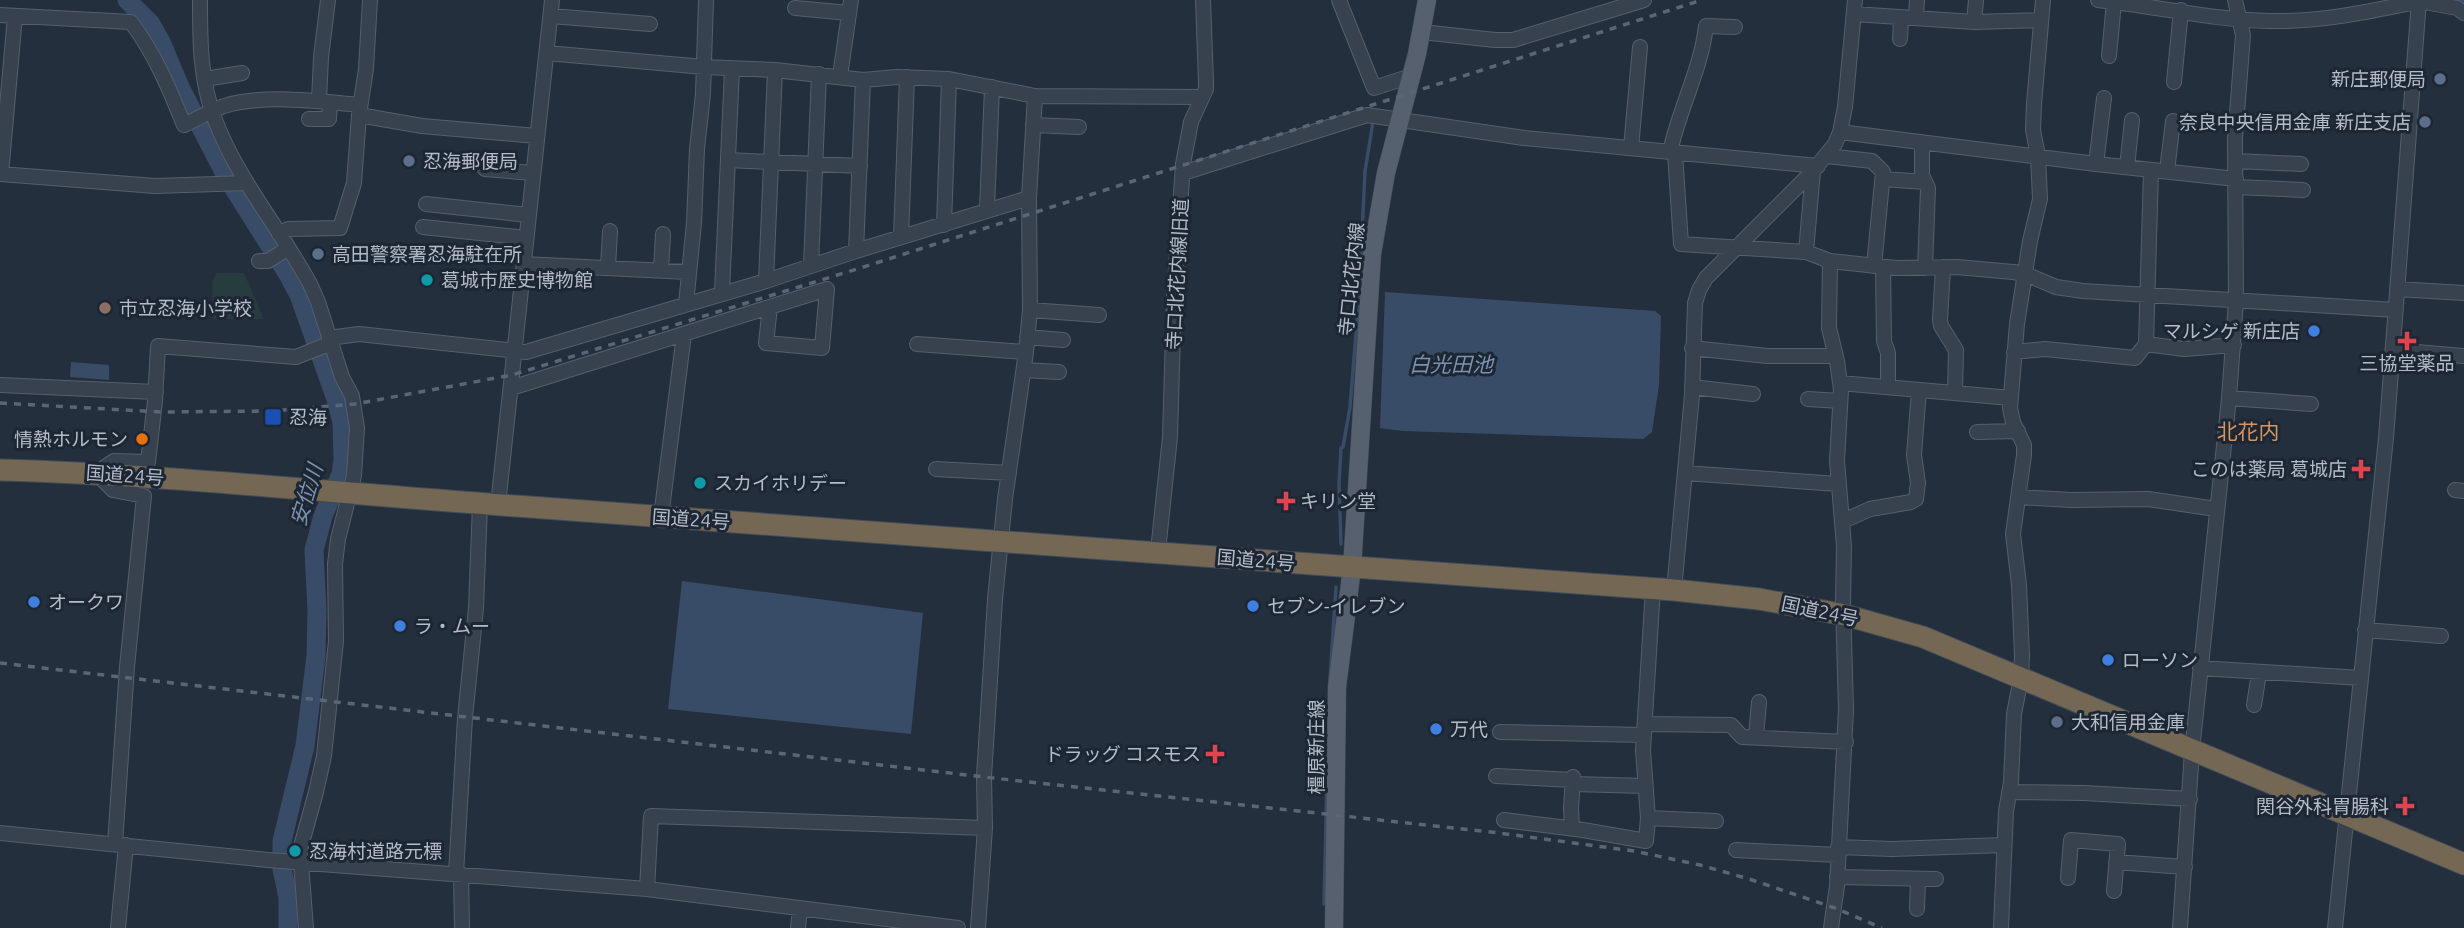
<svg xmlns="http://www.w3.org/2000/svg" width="2464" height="928" viewBox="0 0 2464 928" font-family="Ubuntu,'Noto Sans JP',sans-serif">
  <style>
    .green { fill: #263c3f }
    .water { fill: #394c67 }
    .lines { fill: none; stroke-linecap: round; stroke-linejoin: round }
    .stream { stroke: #394c67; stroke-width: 3.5 }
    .river { stroke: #394c67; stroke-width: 19 }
    .minor-casing { stroke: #565f6c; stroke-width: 16 }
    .major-casing { stroke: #414a57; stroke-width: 19 }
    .highway-casing { stroke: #434c59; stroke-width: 23 }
    .minor { stroke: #38414e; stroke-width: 14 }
    .major { stroke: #56606e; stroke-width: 18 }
    .highway { stroke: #746855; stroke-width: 21 }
    .rail { stroke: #5a6575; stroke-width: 3.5; stroke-dasharray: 7 7; stroke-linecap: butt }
    .service-dot { fill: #5c6f8a; stroke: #1d2633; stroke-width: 2.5 }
    .culture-dot { fill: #0f9aa8; stroke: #1d2633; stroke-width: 2.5 }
    .education-dot { fill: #8d6e63; stroke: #1d2633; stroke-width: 2.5 }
    .shop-dot { fill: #3f7fe0; stroke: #1d2633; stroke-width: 2.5 }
    .health-dot { fill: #e0444e; stroke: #1d2633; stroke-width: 2.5 }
    .transit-dot { fill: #1a4fb4; stroke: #1d2633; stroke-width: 2.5 }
    .food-dot { fill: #e8710a; stroke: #1d2633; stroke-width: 2.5 }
    .labels { text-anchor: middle; stroke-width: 6; stroke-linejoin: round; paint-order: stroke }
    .poi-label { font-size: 19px; fill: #b4bcc9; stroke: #1d2633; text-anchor: start }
    .street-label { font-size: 19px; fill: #b4bcc9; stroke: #1d2633 }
    .water-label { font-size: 21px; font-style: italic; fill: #7c92b1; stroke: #1d2633 }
    .neighbourhood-label { font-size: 21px; fill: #d59563; stroke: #1d2633 }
  </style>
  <rect width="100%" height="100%" fill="#242f3e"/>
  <!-- green -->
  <path class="green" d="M217 273H244L264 319H213L212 281Z"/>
  <!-- water -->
  <path class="water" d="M1385 292 1655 311 1661 316 1659 385 1652 432 1643 439 1403 431 1380 428Z
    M71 362 109 365V380L70 377Z
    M682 581 923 613 911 734 668 709Z"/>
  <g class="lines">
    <!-- stream -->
    <path class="stream" d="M1341 544 1339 483 1341 448 1343 447 1350 407 1359 298 1365 171 1373 122
      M1330 679 1336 587
      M1324 904 1327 777"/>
    <!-- river -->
    <path class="river" d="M127 0 151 24 161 42 180 87 226 176 289 276 299 295 336 399 342 422 343 460 341 474 323 516 314 550 317 611 316 656 305 746 282 841V869L288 897V928
      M2460 0 2464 1"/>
    <defs>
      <path id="minor" d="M200 0C200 40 200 79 214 117 236 178 280 228 310 284L318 302 342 377 352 396 357 428 354 476 338 539 335 564 336 641 324 756 316 792 300 850 306 928
        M1339 0 1374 88 1411 76
        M2098 0C2155 6 2212 20 2270 21 2324 22 2372 11 2425 0
        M2419 1 2457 8 2464 13
        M795 8 849 13
        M1854 14 1974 22 2041 20
        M0 15 131 22C155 54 169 88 184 125 197 119 210 111 224 106 261 94 321 101 360 105
        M551 16 650 24
        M1916 18 1917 0
        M1974 22 1976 0
        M1422 32 1495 40H1513L1644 0
        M1900 39 1901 17
        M547 53 704 67 775 70 863 80 897 77 949 79 1035 96 1202 97
        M2109 56 2114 2
        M840 76 851 0
        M205 79 242 73
        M2174 82 2181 10
        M319 101 321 57 328 0
        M359 115 422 126 537 136
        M309 119H329L330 102
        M1033 125 1079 127
        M1840 132 2096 164 2236 179
        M1922 142V175L1928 188 1925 268
        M1631 148 1640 47
        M1670 152C1679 109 1701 70 1706 26L1735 27
        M1675 153 1681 244 1806 252 1830 261 1896 268 1957 267 2013 272 2025 274 2056 287 2083 291 2396 310
        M1827 156 1872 161 1883 172 1874 266
        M728 160 860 166
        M2236 161 2301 164
        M2096 164 2104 98
        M2127 167 2132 120
        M485 169 533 173
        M2167 171 2173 121
        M1183 173 1367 115 1524 138 1818 166
        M0 174 155 186 247 183
        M1 174 15 16
        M1883 179 1925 182
        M2236 187 2303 190
        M426 204 528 215
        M987 209 992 87
        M944 225 949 79
        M423 227 526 238
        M279 234 288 229 340 228 354 183 359 115 366 69 370 0
        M901 237 907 77
        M856 251 863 80
        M1806 252 1813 171
        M259 261H268L288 248
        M1830 261 1829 328 1837 361 1841 390 1837 461 1844 546 1843 602 1846 710 1837 886 1831 928
        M523 264 688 272
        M811 266 819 74
        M1883 267 1884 341 1888 353V387
        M1943 267 1940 320 1941 326 1956 350 1955 393
        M608 268 610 231
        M661 270 663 234
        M766 281 775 70
        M2397 289 2464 293
        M722 292 732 69
        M686 304 694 223 697 149 703 94 706 0
        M1030 310 1099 315
        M1027 337 1063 340
        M329 338 359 334 526 352 766 281 856 251 1029 198
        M917 344 1026 352
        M2146 344 2151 170
        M1692 348 1767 356H1836
        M2393 350 2464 356
        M2014 352 2045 349 2135 358 2146 344 2184 349 2234 345
        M1024 370 1059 372
        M1840 383 2011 398
        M0 385 156 392
        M1692 387 1753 394
        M511 388 827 289 822 348 766 343 770 307
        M2229 398 2311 404
        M1808 399 1840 401
        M1977 432 2018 431
        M936 469 1009 473
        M1685 473 1838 484
        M2455 490 2464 491
        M2018 497 2071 500 2148 499 2216 509
        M498 505 552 0
        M661 517 684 334
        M1843 521 1870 509 1911 502 1916 499 1918 483 1914 455 1919 390
        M1158 551 1170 437 1174 298 1183 164 1191 122 1206 89V82L1203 0
        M1674 590 1692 395 1695 303 1699 290 1706 278 1813 171 1835 144 1840 132 1845 107 1855 0
        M2365 630 2441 636
        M2200 668 2361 678
        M2254 705 2259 673
        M1645 724 1731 725 1742 737 1846 742
        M1500 732 1644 735
        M1756 737 1759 702
        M1496 776 1573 780
        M1573 784 1645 786
        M2009 792 2084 793 2190 799
        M1648 818 1716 821
        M1504 820 1583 830 1646 841 1648 818 1643 750 1653 588
        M1572 828 1571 808 1573 777
        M0 833 268 860 647 889 958 928
        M115 844 127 667 144 496 113 490 96 473 114 461 148 462 155 401 158 346 296 357 331 343
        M1838 847 1892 849 2004 845
        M1736 850 1838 855
        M2116 862 2185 867
        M456 874 465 718 476 608 480 504
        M461 874 462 928
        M1837 877 1936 879
        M2068 878 2071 840 2118 844 2114 891
        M647 889 651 816 985 828
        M1917 909 1918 879
        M118 928 126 845
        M798 928 800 908
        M978 928 985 828 984 777 995 599 1005 499 1026 352 1030 310 1029 198 1035 96
        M2001 928 2006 811 2011 782 2014 714 2021 678 2022 656 2019 585 2013 534 2024 455V445L2013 422 2010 408 2017 324 2030 241 2040 199 2038 156 2033 130 2034 104 2043 0
        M2180 928 2192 751 2229 398 2236 301 2235 139 2243 35 2235 0
        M2335 928 2386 438 2419 0"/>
      <path id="major" d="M1334 928 1337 687 1352 568 1372 254 1386 173 1417 54 1427 0"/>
      <path id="highway" d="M0 470C177 475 353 495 530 507 911 534 1293 564 1674 590L1759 599 1845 615 1923 637 2464 864"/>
    </defs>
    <!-- minor casing -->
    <use href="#minor" class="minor-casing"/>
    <!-- major casing -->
    <use href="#major" class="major-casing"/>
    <!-- highway casing -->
    <use href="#highway" class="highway-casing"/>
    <!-- minor -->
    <use href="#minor" class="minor"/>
    <!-- major -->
    <use href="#major" class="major"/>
    <!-- highway -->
    <use href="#highway" class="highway"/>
    <!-- rail -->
    <path class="rail" d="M0 403 161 412 272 411 355 404 512 375 857 269 1702 0
      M0 663 984 777 1491 832 1634 851 1700 865 1749 879 1835 908 1882 928"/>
  </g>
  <!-- markers -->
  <g class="service-dot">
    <circle cx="2440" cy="79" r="7"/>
    <circle cx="2425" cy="122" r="7"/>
    <circle cx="409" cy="161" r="7"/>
    <circle cx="318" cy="254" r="7"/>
    <circle cx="2057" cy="722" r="7"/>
  </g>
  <g class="culture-dot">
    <circle cx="427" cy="280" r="7"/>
    <circle cx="700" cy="483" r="7"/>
    <circle cx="295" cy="851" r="7"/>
  </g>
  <circle class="education-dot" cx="105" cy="308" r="7"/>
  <g class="shop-dot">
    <circle cx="2314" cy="331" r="7"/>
    <circle cx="34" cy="602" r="7"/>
    <circle cx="1253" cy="606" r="7"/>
    <circle cx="400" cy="626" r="7"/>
    <circle cx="2108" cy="660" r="7"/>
    <circle cx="1436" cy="729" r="7"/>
  </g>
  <g class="health-dot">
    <path d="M2403.5 330.5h7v7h7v7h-7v7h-7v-7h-7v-7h7z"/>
    <path d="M2357.5 458.5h7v7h7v7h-7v7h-7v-7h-7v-7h7z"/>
    <path d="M1282.5 490.5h7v7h7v7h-7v7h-7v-7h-7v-7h7z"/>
    <path d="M1211.5 743.5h7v7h7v7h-7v7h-7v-7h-7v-7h7z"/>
    <path d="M2401.5 795.5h7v7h7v7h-7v7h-7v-7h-7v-7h7z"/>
  </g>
  <rect class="transit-dot" x="264" y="408" width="18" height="18" rx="3.5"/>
  <circle class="food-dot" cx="142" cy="439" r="7"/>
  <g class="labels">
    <!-- poi labels -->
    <g class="poi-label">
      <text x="2426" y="86" text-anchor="end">新庄郵便局</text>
      <text x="2411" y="129" text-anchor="end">奈良中央信用金庫 新庄支店</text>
      <text x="423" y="168">忍海郵便局</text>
      <text x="332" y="261">高田警察署忍海駐在所</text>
      <text x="441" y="287">葛城市歴史博物館</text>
      <text x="119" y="315">市立忍海小学校</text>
      <text x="2300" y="338" text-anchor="end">マルシゲ 新庄店</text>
      <text x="2407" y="370" text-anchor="middle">三協堂薬品</text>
      <text x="289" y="424">忍海</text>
      <text x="128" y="446" text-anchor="end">情熱ホルモン</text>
      <text x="2347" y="476" text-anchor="end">このは薬局 葛城店</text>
      <text x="714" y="490">スカイホリデー</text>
      <text x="1300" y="508">キリン堂</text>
      <text x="48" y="609">オークワ</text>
      <text x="1267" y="613">セブン-イレブン</text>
      <text x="414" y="633">ラ・ムー</text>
      <text x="2122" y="667">ローソン</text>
      <text x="2071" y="729">大和信用金庫</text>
      <text x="1450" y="736">万代</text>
      <text x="1201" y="761" text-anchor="end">ドラッグ コスモス</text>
      <text x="2389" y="813" text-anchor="end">関谷外科胃腸科</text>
      <text x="309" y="858">忍海村道路元標</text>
    </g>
    <!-- street labels -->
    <g class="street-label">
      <text transform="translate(1177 274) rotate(-87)" y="7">寺口北花内線旧道</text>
      <text transform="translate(1351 279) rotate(-84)" y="7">寺口北花内線</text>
      <text transform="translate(125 475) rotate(4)" y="7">国道24号</text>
      <text transform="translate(691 519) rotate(4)" y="7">国道24号</text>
      <text transform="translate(1256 560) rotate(5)" y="7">国道24号</text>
      <text transform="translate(1820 611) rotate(12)" y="7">国道24号</text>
      <text transform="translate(1316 747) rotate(-90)" y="7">橿原新庄線</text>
    </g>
    <!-- water labels -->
    <g class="water-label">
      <text x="1451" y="372">白光田池</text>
      <text transform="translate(307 495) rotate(-73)" y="7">安位川</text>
    </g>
    <!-- neighbourhood labels -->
    <g class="neighbourhood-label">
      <text x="2248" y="439">北花内</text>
    </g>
  </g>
</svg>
